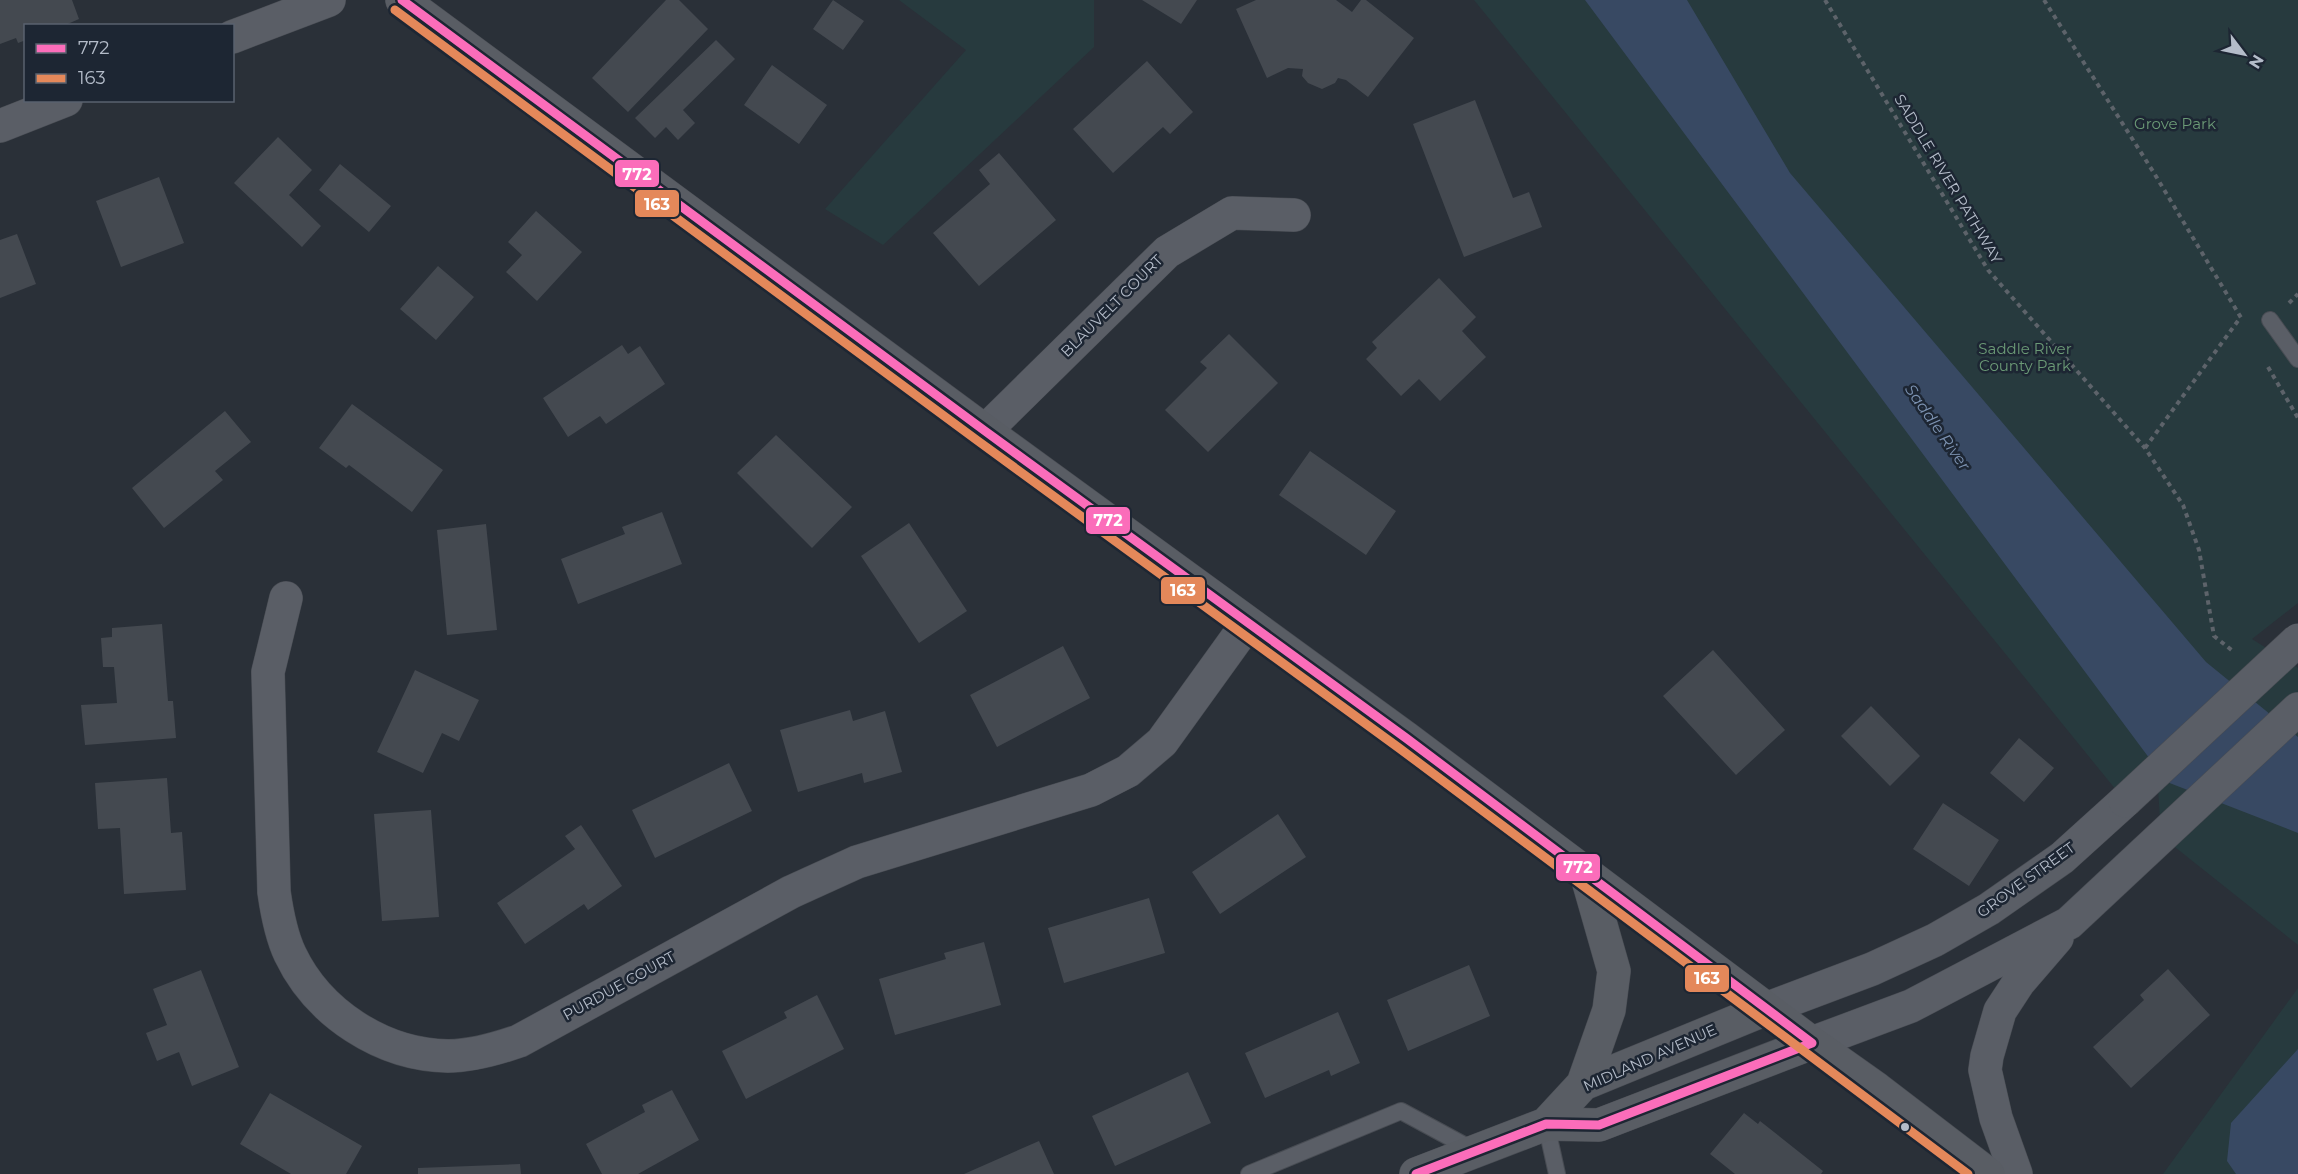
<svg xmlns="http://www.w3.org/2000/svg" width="2298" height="1174" viewBox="0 0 2298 1174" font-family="Montserrat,sans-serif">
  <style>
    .green { fill: #273a3e }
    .water { fill: #384963 }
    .building { fill: #444950 }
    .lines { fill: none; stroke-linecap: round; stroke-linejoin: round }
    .lane-casing { stroke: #484c53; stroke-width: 18 }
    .street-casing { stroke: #484c53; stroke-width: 34 }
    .secondary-casing { stroke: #484c53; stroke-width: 34 }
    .path { stroke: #5d636a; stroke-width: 4; stroke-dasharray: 4.5 4.5; stroke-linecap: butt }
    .lane { stroke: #5a5e66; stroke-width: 16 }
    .street { stroke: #5a5e66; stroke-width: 33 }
    .secondary { stroke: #595d64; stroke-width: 33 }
    .street-bridge-casing { stroke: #484c53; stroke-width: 34; stroke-linecap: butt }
    .street-bridge { stroke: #5a5e66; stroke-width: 33 }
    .bus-1-casing { stroke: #1d2633; stroke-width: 14 }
    .bus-2-casing { stroke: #1d2633; stroke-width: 14 }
    .bus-1 { stroke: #fb6dba; stroke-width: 9 }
    .bus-2 { stroke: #e4885a; stroke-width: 9 }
    .bus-dot { fill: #b4bcc9; stroke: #1d2633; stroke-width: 2 }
    .labels { text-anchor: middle; stroke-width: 5; stroke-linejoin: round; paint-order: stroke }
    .park-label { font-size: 15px; fill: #6b9a76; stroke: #1d2633 }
    .street-label { font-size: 15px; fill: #b4bcc9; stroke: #1d2633 }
    .water-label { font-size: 16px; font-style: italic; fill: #7c92b1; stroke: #1d2633 }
    .line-badge { stroke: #1d2633; stroke-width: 2 }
    .badge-label { font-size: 16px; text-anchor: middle; font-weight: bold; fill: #fff }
  </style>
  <rect width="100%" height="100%" fill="#2a3038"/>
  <!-- green -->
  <path class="green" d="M899 0H1094V47L883 245 825 209 966 50Z
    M1474 0H2298V603L2252 639 2298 668V945L2161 836 2157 771 2125 801Z
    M2298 988V1174H2163Z"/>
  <!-- water -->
  <path class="water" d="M1585 0H1687L1790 173 2206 662 2298 737V833L2167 782Z
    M2298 1049V1174H2236L2227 1161 2231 1123Z"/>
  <!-- building -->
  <path class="building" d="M0 0H72L79 19 63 26H26V40L18 43 16 38 0 44Z
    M666 0H679L708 29 628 112 592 78Z
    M833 0 864 21 843 50 813 29Z
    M1142 0H1197L1181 24Z
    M1256 0H1336L1352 12 1361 0H1366L1414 38 1368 97 1346 80 1338 78 1335 83 1322 89 1308 83 1302 76 1303 69 1288 68 1267 78 1236 9Z
    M716 40 735 59 683 110 695 123 678 140 666 127 655 138 635 118Z
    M1147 61 1193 112 1170 134 1163 127 1113 173 1073 129Z
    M772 65 827 105 799 144 744 105Z
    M1475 100 1513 198 1529 192 1542 227 1464 257 1413 124Z
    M278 137 312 170 289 195 321 226 302 247 234 183Z
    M999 153 1056 220 979 286 933 233 990 184 979 170Z
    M340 164 391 206 369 232 319 190Z
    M159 177 184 243 121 267 96 201Z
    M536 211 582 252 537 301 506 272 522 255 508 242Z
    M17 234 36 284 0 298V240Z
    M438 266 474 297 436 340 400 309Z
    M1439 278 1476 317 1462 331 1486 357 1440 401 1419 379 1401 396 1366 359 1377 348 1372 342Z
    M1229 334 1278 383 1208 452 1165 410 1207 368 1200 362Z
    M622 345 628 354 640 346 665 384 606 424 600 416 568 437 543 398Z
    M352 404 443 470 412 512 349 465 346 468 319 448Z
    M225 411 251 442 215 471 223 480 164 528 132 488Z
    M776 435 852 507 812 548 737 473Z
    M1310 451 1396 511 1366 555 1279 495Z
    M662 512 682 564 578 604 561 559 625 534 622 527Z
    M909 523 967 611 919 643 861 556Z
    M486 524 497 630 447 635 437 530Z
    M162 624 168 701H173L176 738 85 745 81 705 117 703 114 667H103L101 638 112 637V628Z
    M1063 646 1090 698 997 747 970 695Z
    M1713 650 1785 730 1736 775 1663 696Z
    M415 670 479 700 459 741 442 733 423 773 377 752Z
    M1871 706 1920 756 1890 786 1841 736Z
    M850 710 853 721 885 711 902 772 864 783 862 773 798 792 780 730Z
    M2019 738 2054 768 2024 802 1990 773Z
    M729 763 752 811 655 858 632 810Z
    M167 778 171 833 182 832 186 890 124 894 120 828 98 829 95 783Z
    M1943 803 1999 840 1969 886 1913 849Z
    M431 810 439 917 382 921 374 814Z
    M1278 814 1306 857 1220 914 1192 872Z
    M581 825 622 886 588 910 584 904 525 944 497 903 575 849 565 836Z
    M1149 898 1165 953 1064 983 1048 928Z
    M984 942 1001 1005 895 1035 879 979 946 959 944 953Z
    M1469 965 1490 1016 1408 1051 1387 1000Z
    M2168 969 2210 1015 2131 1088 2093 1047 2144 1000 2140 995Z
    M201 970 239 1067 192 1086 179 1052 157 1061 146 1033 167 1025 153 989Z
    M817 995 844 1049 746 1099 722 1051 787 1018 784 1012Z
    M1338 1012 1360 1063 1331 1076 1329 1070 1265 1098 1245 1053Z
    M1188 1072 1211 1123 1115 1166 1092 1116Z
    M672 1090 699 1140 638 1174H602L586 1144 645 1112 642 1105Z
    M270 1093 362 1146 346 1174H291L240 1144Z
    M1744 1113 1758 1124 1760 1121 1823 1171 1821 1174H1735L1710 1154Z
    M1039 1141 1054 1174H964Z
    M520 1164 521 1174H418V1168Z"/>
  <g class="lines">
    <defs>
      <path id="lane" d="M2270 320 2298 359
        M1546 1124 1557 1174
        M1249 1174 1401 1111 1475 1151"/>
      <path id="street" d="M232 37 329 0
        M0 126 66 100
        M985 431 1167 252 1232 213 1294 215
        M286 598 268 672 274 892C277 913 281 935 290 954 318 1013 382 1055 448 1056 472 1056 496 1049 519 1041L791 892 857 862 1091 790 1128 771 1162 742 1247 624
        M1766 1009 1872 969 1935 940 1989 909 2062 858 2125 801
        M1812 1043 1911 1006 2069 923 2298 709
        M2016 1174 1996 1118 1985 1070 1987 1056 2000 1011 2019 982 2057 938"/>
      <path id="secondary" d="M402 0 985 431 1406 738 1812 1043 1877 1089 1988 1174
        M1583 1084 1609 1010 1614 971 1586 873
        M1546 1124 1583 1084 1766 1009
        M1416 1174 1546 1124 1599 1125 1812 1043"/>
    </defs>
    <!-- lane casing -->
    <use href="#lane" class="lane-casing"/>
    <!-- street casing -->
    <use href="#street" class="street-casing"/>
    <!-- secondary casing -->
    <use href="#secondary" class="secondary-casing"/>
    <!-- path -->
    <path class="path" d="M1825 0 1988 270 2145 448 2183 505 2199 550 2214 636 2234 652
      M2044 0 2154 173 2243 321
      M2289 303 2298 294
      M2268 367 2298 418
      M2145 448 2240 318"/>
    <!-- lane -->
    <use href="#lane" class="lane"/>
    <!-- street -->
    <use href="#street" class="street"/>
    <!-- secondary -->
    <use href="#secondary" class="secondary"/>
    <defs>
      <path id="street-bridge" d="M2125 801 2298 640"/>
    </defs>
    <!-- street-bridge casing -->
    <use href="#street-bridge" class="street-bridge-casing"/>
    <!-- street-bridge -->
    <use href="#street-bridge" class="street-bridge"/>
    <defs>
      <path id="bus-1" d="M402 0 985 431 1406 738 1812 1043
        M1416 1174 1546 1124 1599 1125 1812 1043"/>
      <path id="bus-2" d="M395 10 978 441 1399 748 1968 1174"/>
    </defs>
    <!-- bus-1 casing -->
    <use href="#bus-1" class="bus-1-casing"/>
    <!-- bus-2 casing -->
    <use href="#bus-2" class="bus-2-casing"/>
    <!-- bus-1 -->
    <use href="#bus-1" class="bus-1"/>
    <!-- bus-2 -->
    <use href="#bus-2" class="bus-2"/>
  </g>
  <!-- markers -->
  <circle class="bus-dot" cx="1905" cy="1127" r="5"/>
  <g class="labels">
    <!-- park labels -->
    <g class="park-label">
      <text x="2175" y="129">Grove Park</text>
      <text x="2025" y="354">Saddle River<tspan x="2025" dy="17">County Park</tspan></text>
    </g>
    <!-- street labels -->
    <g class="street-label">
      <text transform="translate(1948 179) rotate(59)" y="5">SADDLE RIVER PATHWAY</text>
      <text transform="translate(1112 306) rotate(-45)" y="5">BLAUVELT COURT</text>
      <text transform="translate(2026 880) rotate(-36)" y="5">GROVE STREET</text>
      <text transform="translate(619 986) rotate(-29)" y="5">PURDUE COURT</text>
      <text transform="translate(1650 1058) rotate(-24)" y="5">MIDLAND AVENUE</text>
    </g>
    <!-- water labels -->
    <g class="water-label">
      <text transform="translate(1938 427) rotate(55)" y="6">Saddle River</text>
    </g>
  </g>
  <g class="line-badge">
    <rect x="614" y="159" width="46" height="29" rx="6" fill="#fb6dba"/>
    <rect x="634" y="189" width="46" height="29" rx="6" fill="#e4885a"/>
    <rect x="1085" y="506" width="46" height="29" rx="6" fill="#fb6dba"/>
    <rect x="1160" y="576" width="46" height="29" rx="6" fill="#e4885a"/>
    <rect x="1555" y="853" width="46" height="29" rx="6" fill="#fb6dba"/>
    <rect x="1684" y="964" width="46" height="29" rx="6" fill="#e4885a"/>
  </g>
  <g class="badge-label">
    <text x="637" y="180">772</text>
    <text x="657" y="210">163</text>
    <text x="1108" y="526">772</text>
    <text x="1183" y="596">163</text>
    <text x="1578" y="873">772</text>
    <text x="1707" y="984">163</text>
  </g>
  <!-- legend -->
  <rect x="24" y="24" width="210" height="78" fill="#1d2633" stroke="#59626f" stroke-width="1.5"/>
  <rect x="36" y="44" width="30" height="9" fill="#fb6dba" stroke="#59626f" stroke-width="1.5"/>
  <text x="78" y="54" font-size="18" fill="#b4bcc9">772</text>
  <rect x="36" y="74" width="30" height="9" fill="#e4885a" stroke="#59626f" stroke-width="1.5"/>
  <text x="78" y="84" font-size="18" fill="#b4bcc9">163</text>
  <!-- north arrow -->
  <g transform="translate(2244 54) rotate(122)" stroke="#1d2633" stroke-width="4.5" paint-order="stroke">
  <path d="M0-4.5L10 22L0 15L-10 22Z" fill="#b4bcc9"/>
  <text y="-9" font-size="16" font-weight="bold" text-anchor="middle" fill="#b4bcc9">N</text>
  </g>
</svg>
